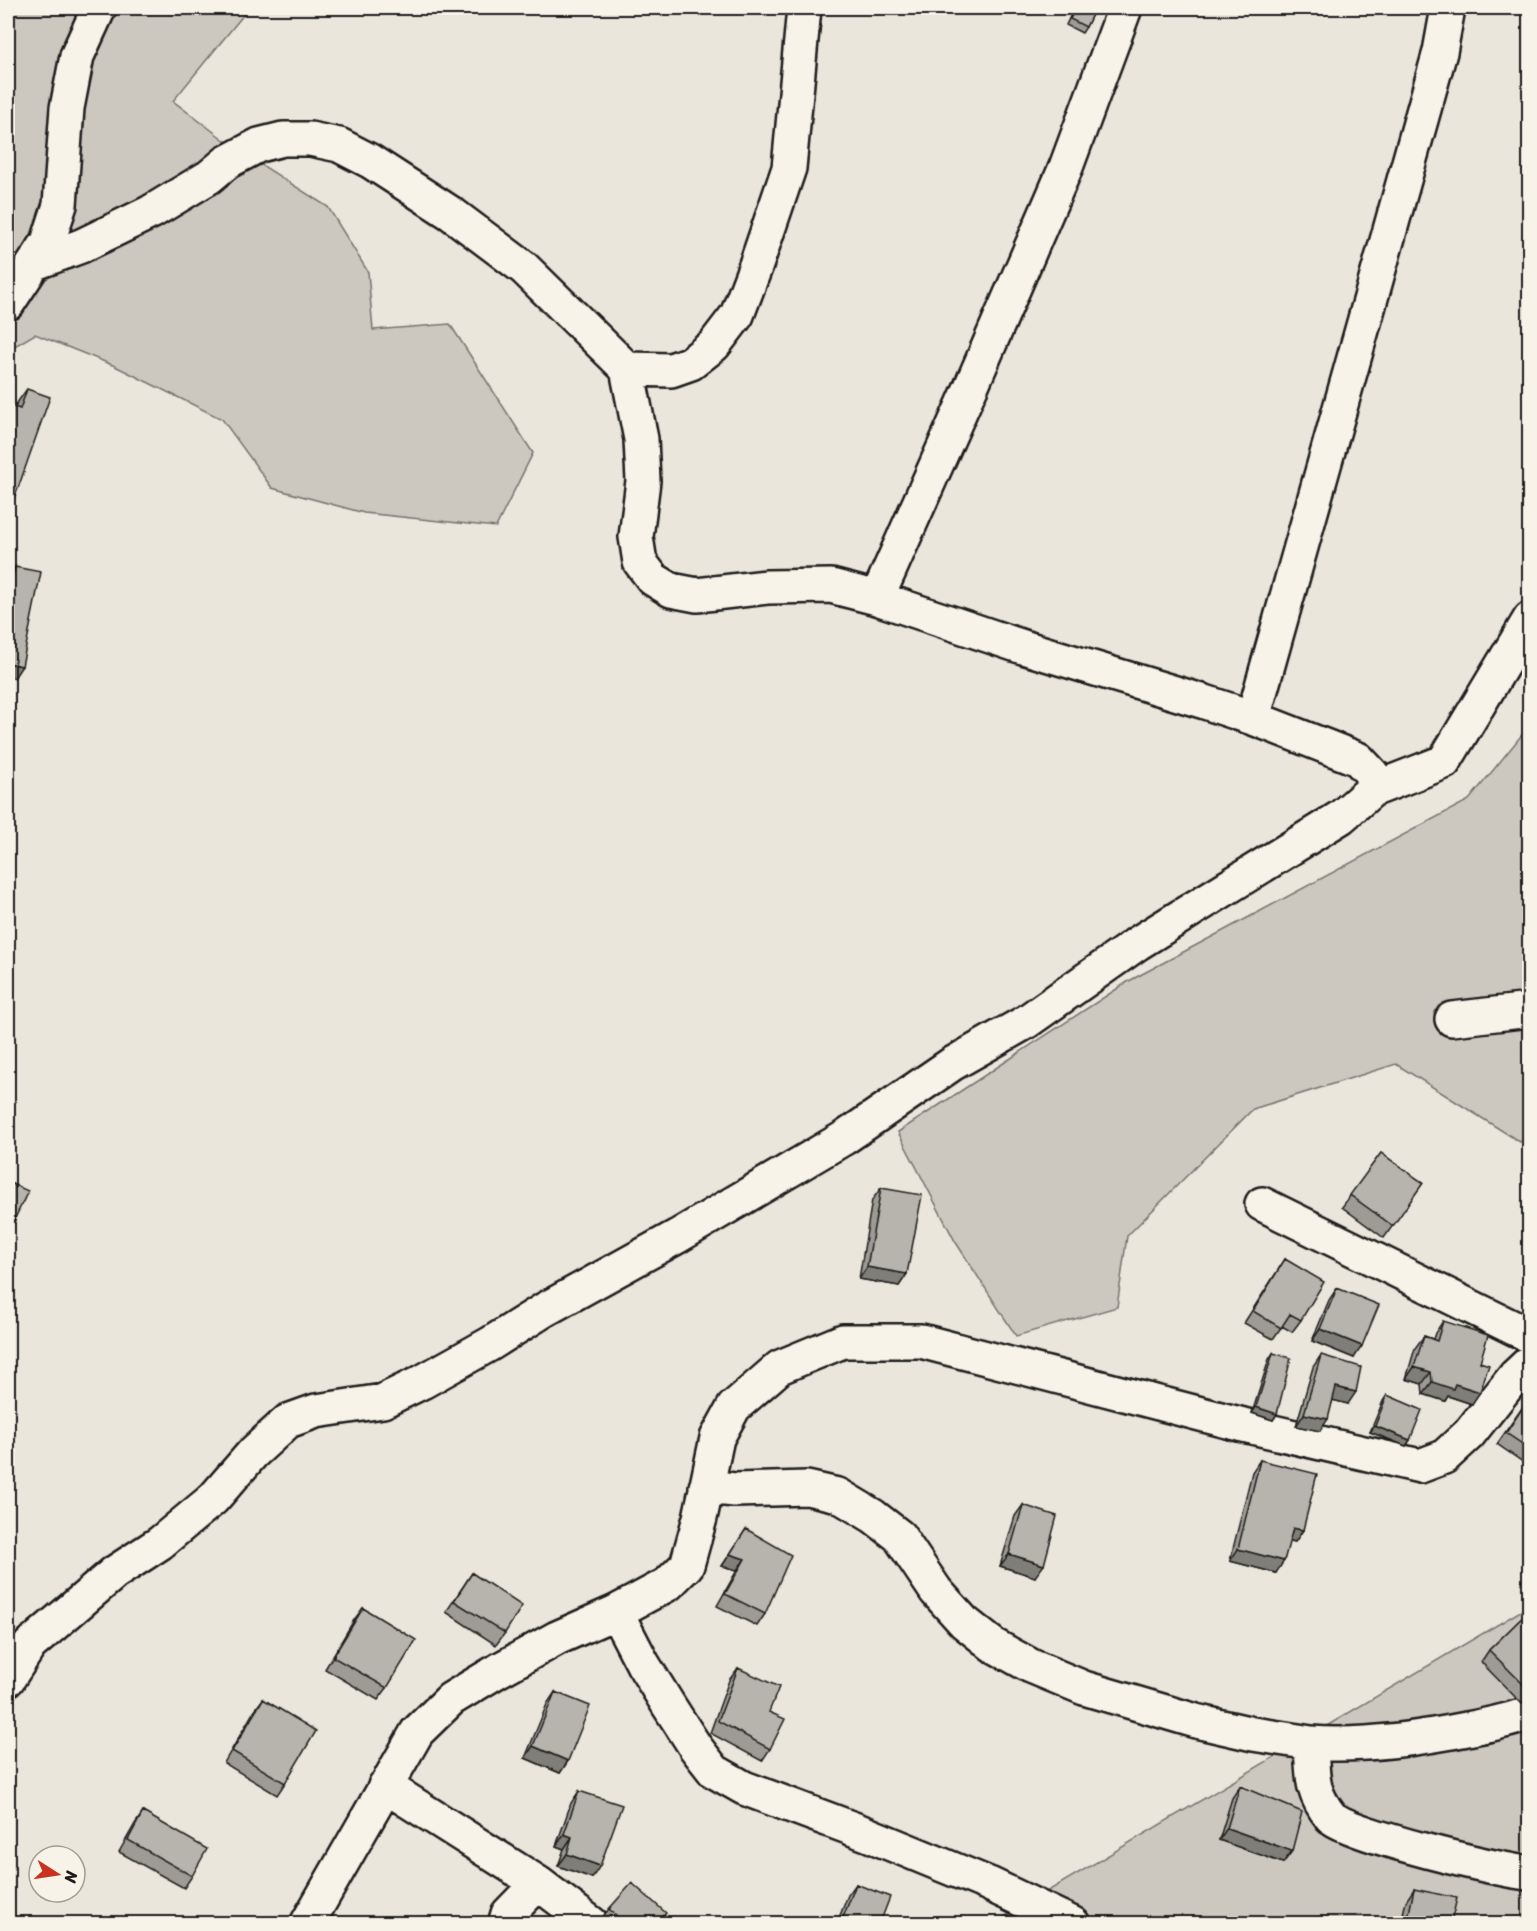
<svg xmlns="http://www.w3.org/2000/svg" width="1537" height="1931" viewBox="0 0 1537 1931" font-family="Sriracha,sans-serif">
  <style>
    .green { fill: #ccc8c0; stroke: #74726e; stroke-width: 1.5 }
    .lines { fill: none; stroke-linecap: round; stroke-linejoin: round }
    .minor-casing { stroke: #1c1c1c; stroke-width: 38 }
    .minor { stroke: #f7f3e8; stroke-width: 33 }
    .wall { fill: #9d9b94; stroke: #1c1c1c; stroke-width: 1.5 }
    .shaded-wall { fill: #7f7e78; stroke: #1c1c1c; stroke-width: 1.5 }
    .building { fill: #b6b4ac; stroke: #1c1c1c; stroke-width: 1.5 }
  </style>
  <rect width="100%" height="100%" fill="#eae6dc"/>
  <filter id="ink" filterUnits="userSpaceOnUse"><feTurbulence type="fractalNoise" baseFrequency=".0167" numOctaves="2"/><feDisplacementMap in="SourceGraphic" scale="12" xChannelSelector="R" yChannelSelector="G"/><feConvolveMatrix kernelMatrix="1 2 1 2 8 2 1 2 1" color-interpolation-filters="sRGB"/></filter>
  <g filter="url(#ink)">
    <!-- green -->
    <path class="green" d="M8 8H249L173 101 235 148 328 207 368 272 373 330 450 324 533 453 496 527 364 513 272 488 222 419 115 366 35 334 8 350Z
      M1529 726 1530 1134 1520 1142 1396 1064 1253 1109 1127 1236 1117 1307 1016 1336 955 1241 898 1132 1129 981 1469 800Z
      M1529 1606V1923H994Z"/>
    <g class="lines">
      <defs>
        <path id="minor" d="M35 263 81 246 151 212 209 177 227 162 259 145 283 139H310L339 145 370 161 452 214 524 268 627 369
          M8 303 48 242 60 205 67 108 77 56 99 8
          M877 598 971 387 1066 167 1125 8
          M1253 718 1440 52 1448 8
          M1372 790 1444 762 1530 619
          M1452 1019 1530 1010
          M1262 1204 1530 1336
          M706 1487 735 1490 807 1488 838 1495 873 1516 899 1536 936 1591 964 1622 993 1645 1031 1666 1084 1688 1196 1721 1253 1734 1311 1743
          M616 1612 643 1664 669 1706 696 1748 714 1771 744 1788 867 1834 989 1884 1073 1924
          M8 1679 30 1645 114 1573 160 1543 213 1499 253 1453 288 1421 316 1411 383 1401 422 1382 490 1344 544 1310 678 1236 844 1138 952 1064 1026 1022 1138 943 1341 817 1372 790V774L1358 759 1253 718 1205 702 1023 647 877 598 831 586 767 587 697 595 671 590 653 579 640 562 636 537 643 481 641 439 627 369 671 370 691 363 714 345 737 315 756 265 789 168 804 8
          M1530 1713C1509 1721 1488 1725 1467 1729 1417 1739 1363 1747 1311 1743 1313 1775 1310 1791 1331 1817 1345 1833 1503 1872 1530 1873
          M385 1786 538 1883 592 1924
          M307 1924 417 1732 451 1699 499 1670 557 1638 616 1612 668 1584 687 1565 700 1518 717 1438 734 1407 780 1367 843 1341H921L1243 1425 1420 1466 1444 1457 1469 1434 1515 1376 1530 1362
          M505 1924 508 1914 538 1883"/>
      </defs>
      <!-- minor casing -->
      <use href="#minor" class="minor-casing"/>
      <!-- minor -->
      <use href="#minor" class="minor"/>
    </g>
    <!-- wall -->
    <path class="wall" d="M1074 8H1095L1086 27 1082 33 1066 25Z
      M27 389 8 507 14 407Z
      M15 567 14 678 8 676V577Z
      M1381 1153 1423 1183 1384 1238 1342 1207Z
      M881 1188 907 1274 899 1286 859 1279 872 1200Z
      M1285 1259 1301 1320 1292 1332 1282 1326 1273 1339 1244 1323Z
      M1337 1288 1354 1358 1312 1341 1329 1300Z
      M1443 1321 1480 1362 1472 1404 1448 1396 1445 1401 1423 1394 1422 1384 1406 1379 1415 1348 1424 1336 1433 1339 1435 1333Z
      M1273 1353 1277 1414 1273 1420 1252 1413 1269 1359Z
      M1321 1355 1348 1404 1333 1400 1320 1431 1296 1426 1313 1367Z
      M1387 1395 1410 1440 1406 1446 1370 1432 1383 1401Z
      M1529 1398 1530 1399V1467L1497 1444Z
      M1260 1460 1303 1530 1295 1542 1289 1541 1276 1573 1230 1561 1252 1472Z
      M1023 1505 1035 1577 1000 1566 1015 1516Z
      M746 1529 765 1614 757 1626 717 1606 737 1570 722 1566Z
      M472 1573 505 1633 496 1645 446 1612Z
      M363 1608 387 1688 378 1700 325 1669 354 1620Z
      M1530 1610V1697L1522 1704 1481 1662 1489 1650Z
      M738 1668 770 1749 762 1761 710 1733 729 1680Z
      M555 1692 568 1761 560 1773 525 1758 547 1704Z
      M263 1699 285 1783 277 1795 224 1763 254 1711Z
      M1240 1786 1292 1851 1283 1863 1219 1840 1232 1798Z
      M579 1791 592 1878 558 1866 564 1849 556 1846 571 1803Z
      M143 1812 192 1876 184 1888 119 1852 135 1824Z
      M856 1884 880 1923H837L848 1895Z
      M1414 1889 1451 1923H1401L1406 1901Z
      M609 1909 661 1919 658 1923H614L604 1915Z"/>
    <!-- shaded-wall -->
    <path class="shaded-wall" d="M984 8H1006L1003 12Z
      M8 491 16 494 8 507Z
      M8 663 22 666 14 678 8 676Z
      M867 1267 907 1274 899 1286 859 1279Z
      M1320 1329 1362 1346 1354 1358 1312 1341Z
      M1414 1367 1431 1372 1422 1384 1406 1379Z
      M1432 1382 1455 1384 1480 1392 1472 1404 1448 1396 1445 1401 1423 1394Z
      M1336 1387 1356 1392 1348 1404 1328 1399Z
      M1256 1407 1277 1414 1273 1420 1252 1413Z
      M1304 1414 1328 1419 1320 1431 1296 1426Z
      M1375 1426 1410 1440 1406 1446 1370 1432Z
      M1293 1528 1303 1530 1295 1542 1284 1539Z
      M1238 1549 1284 1561 1276 1573 1230 1561Z
      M730 1554 745 1559 737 1570 722 1566Z
      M1009 1554 1044 1565 1035 1577 1000 1566Z
      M1530 1694V1697L1522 1704Z
      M533 1746 568 1761 560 1773 525 1758Z
      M1227 1828 1292 1851 1283 1863 1219 1840Z
      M564 1834 572 1837 564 1849 556 1846Z
      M567 1854 600 1866 592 1878 558 1866Z"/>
    <!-- building -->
    <path class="building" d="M1076 8H1095L1086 27 1070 19Z
      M27 389 50 397 16 494 8 491V405L20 409Z
      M15 567 41 572 22 666 8 663V581L11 582Z
      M1381 1153 1423 1183 1393 1226 1350 1195Z
      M8 1182 28 1191 8 1233Z
      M881 1188 922 1195 907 1274 867 1267Z
      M1285 1259 1324 1282 1301 1320 1290 1314 1281 1328 1253 1311Z
      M1337 1288 1379 1305 1362 1346 1320 1329Z
      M1443 1321 1488 1335 1480 1362 1489 1365 1480 1392 1455 1384 1453 1389 1432 1382 1431 1372 1414 1367 1424 1336 1437 1341Z
      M1273 1353 1291 1358 1277 1414 1256 1407Z
      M1321 1355 1361 1367 1356 1392 1336 1387 1328 1419 1304 1414Z
      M1387 1395 1422 1410 1410 1440 1375 1426Z
      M1529 1398 1530 1399V1449L1506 1433Z
      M1260 1460 1317 1474 1303 1530 1293 1528 1284 1561 1238 1549Z
      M1023 1505 1057 1516 1044 1565 1009 1554Z
      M746 1529 791 1555 765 1614 725 1594 745 1559 730 1554Z
      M472 1573 522 1606 505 1633 454 1601Z
      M363 1608 416 1640 387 1688 333 1657Z
      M1530 1610V1691L1489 1650Z
      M738 1668 779 1687 769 1712 785 1719 770 1749 718 1721Z
      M555 1692 590 1706 568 1761 533 1746Z
      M263 1699 316 1731 285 1783 232 1751Z
      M1240 1786 1302 1812 1292 1851 1227 1828Z
      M579 1791 622 1805 600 1866 567 1854 572 1837 564 1834Z
      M143 1812 207 1849 192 1876 128 1840Z
      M632 1883 666 1913 657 1923H625L609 1909Z
      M856 1884 890 1897 880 1923H841Z
      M1414 1889 1457 1898 1451 1923H1407Z"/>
  </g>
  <!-- margin -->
  <rect width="1537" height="1931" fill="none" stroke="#f7f3e8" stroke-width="30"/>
  <rect x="15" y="15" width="1507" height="1901" fill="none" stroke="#1c1c1c" stroke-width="2" filter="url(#ink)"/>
  <!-- north arrow -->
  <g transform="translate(57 1874) rotate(102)"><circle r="28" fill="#f7f3e8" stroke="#9f9d96" stroke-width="1.5"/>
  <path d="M0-4.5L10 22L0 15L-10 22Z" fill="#c8321e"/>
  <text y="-9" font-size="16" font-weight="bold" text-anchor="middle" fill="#1c1c1c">N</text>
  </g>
</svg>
